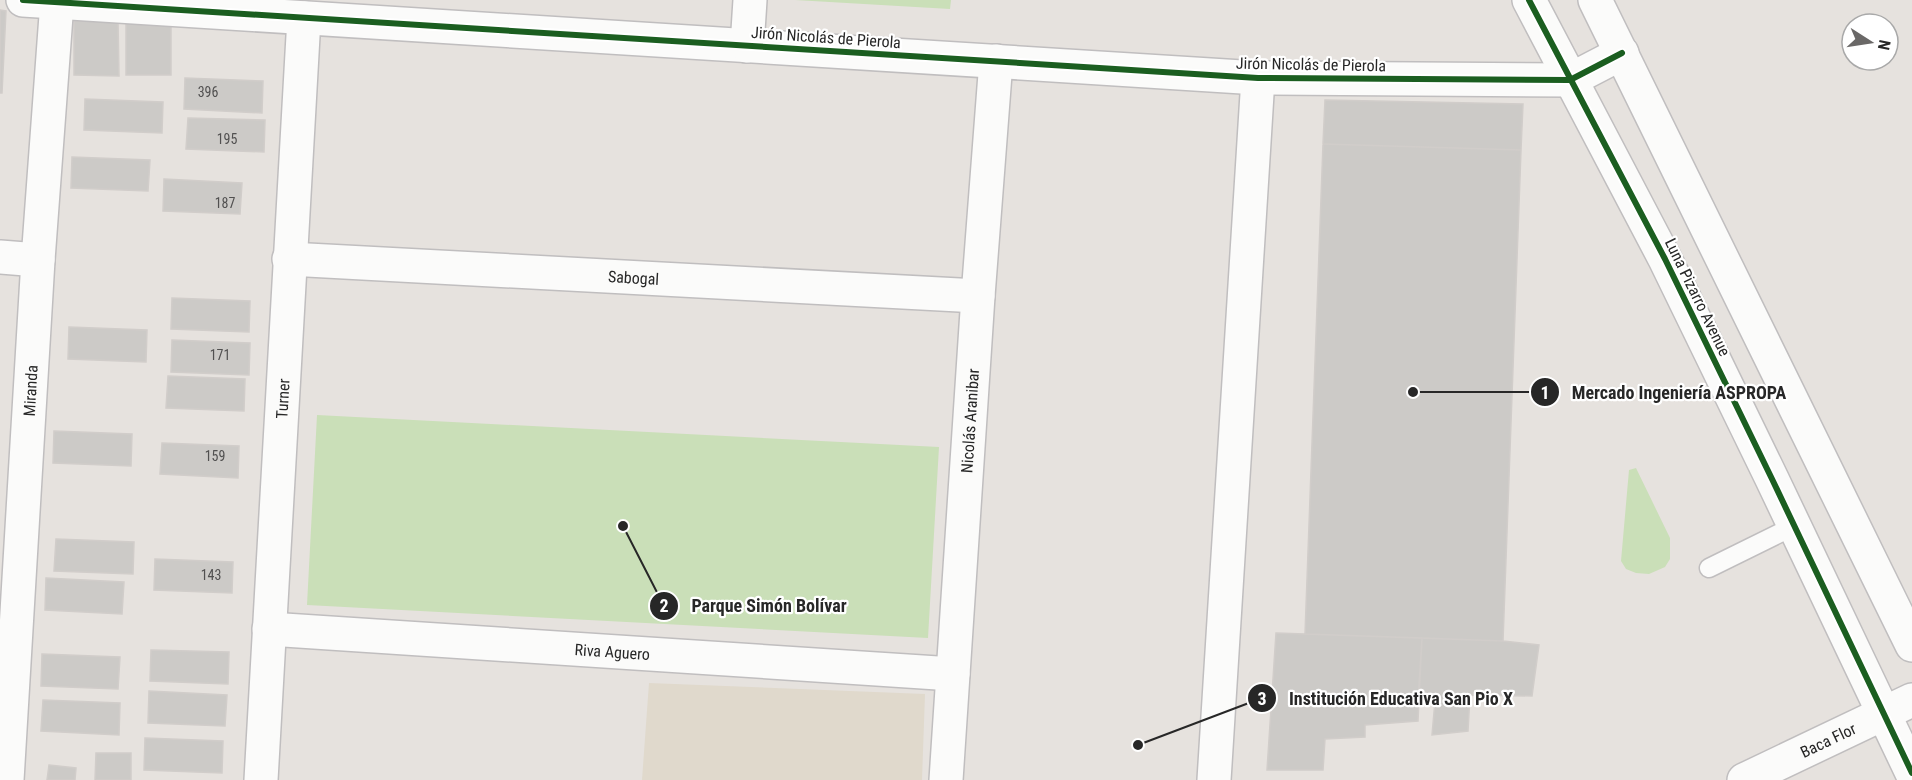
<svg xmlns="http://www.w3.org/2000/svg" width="1912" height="780" viewBox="0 0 1912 780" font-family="'Roboto Condensed',sans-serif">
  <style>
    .education { fill: #e0d9cc }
    .green { fill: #cadfb8 }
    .building { fill: #cccac7; stroke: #d1cdca; stroke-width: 1.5 }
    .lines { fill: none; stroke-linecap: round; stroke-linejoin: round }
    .service-casing { stroke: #c0bebf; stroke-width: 21 }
    .minor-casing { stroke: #c0bebf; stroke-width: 36 }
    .tertiary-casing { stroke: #c0bebf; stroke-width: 36 }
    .service { stroke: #fbfbfa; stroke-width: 18 }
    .minor { stroke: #fbfbfa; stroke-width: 33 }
    .tertiary { stroke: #fbfbfa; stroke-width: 33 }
    .cycleway-casing { stroke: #fff; stroke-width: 10 }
    .cycleway { stroke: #1b5e20; stroke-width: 6 }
    .labels { text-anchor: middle; stroke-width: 4.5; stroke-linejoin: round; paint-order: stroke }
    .number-label { font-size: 14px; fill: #515050 }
    .street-label { font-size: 16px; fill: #272727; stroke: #fff }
    .leader { fill: none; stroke: #272727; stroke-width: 2 }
    .callout-dot { fill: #272727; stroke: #fff; stroke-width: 2 }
    .mark-label { font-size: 18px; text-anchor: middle; font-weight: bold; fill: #fff }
    .callout-label { font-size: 18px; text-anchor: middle; font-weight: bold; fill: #272727; stroke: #fff; stroke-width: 4.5; stroke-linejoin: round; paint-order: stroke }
  </style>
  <rect width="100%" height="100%" fill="#e6e2de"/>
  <!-- education -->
  <path class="education" d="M649 683 925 694 922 780H642Z"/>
  <!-- green -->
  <path class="green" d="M795 0H951L950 9Z
    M317 415 939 447 928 638 307 605Z
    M1636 468 1670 538V559L1665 567 1649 574 1636 573 1626 569 1621 561 1629 470Z"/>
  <!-- building -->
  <path class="building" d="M0 10 6 11 2 93H0Z
    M126 20H171V75H126Z
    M74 21H118L119 76 74 75Z
    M185 78 263 81 262 113 184 109Z
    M85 99 163 102 162 133 84 130Z
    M1325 100 1523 104 1521 150 1323 144Z
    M188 118 265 120 264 152 186 149Z
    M1323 144 1521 150 1503 641 1305 634Z
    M72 157 150 160 148 191 71 188Z
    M164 179 242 183 240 214 163 211Z
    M172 298 250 301 249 332 171 329Z
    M69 327 147 330 146 362 68 359Z
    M172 340 250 343 249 375 171 372Z
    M168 376 245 379 244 411 166 408Z
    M54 431 132 434 131 466 53 463Z
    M162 443 239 446 238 478 160 474Z
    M56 539 134 542 133 574 54 571Z
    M155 559 233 562 232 593 154 590Z
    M46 578 124 582 122 614 45 610Z
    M1276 633 1422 638 1418 721 1365 725V737L1325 739 1323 770H1267Z
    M1422 638 1503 641 1539 645 1532 696 1470 695 1468 731 1432 735 1435 701H1418Z
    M151 650 229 652 228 684 150 681Z
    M42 654 120 657 118 689 41 686Z
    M149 691 227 695 225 726 148 723Z
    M43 700 120 703 119 735 41 731Z
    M145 738 223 741 222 773 144 770Z
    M96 753H131V780H95Z
    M49 765 76 768 75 780H47Z"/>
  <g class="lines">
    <defs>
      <path id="service" d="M1709 568 1794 526"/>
      <g id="minor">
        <path d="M23 0 1258 78 1570 80 1622 53"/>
        <path d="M747 46 750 0"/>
        <path d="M0 257 38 260"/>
        <path id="s1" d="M289 259 978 296"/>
        <path id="s2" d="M269 629 953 674"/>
        <path id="s3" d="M7 780 38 260 57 2"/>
        <path id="s4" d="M261 780 304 18"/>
        <path id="s5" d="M946 780 978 296 996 61"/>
        <path d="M1214 780 1258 78"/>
        <path id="s6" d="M1744 780 1912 700"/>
      </g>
      <path id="tertiary" d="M1529 0 1665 259 1772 479 1912 773
        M1595 0 1912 645"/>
    </defs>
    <!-- service casing -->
    <use href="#service" class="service-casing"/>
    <!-- minor casing -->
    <use href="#minor" class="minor-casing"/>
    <!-- tertiary casing -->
    <use href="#tertiary" class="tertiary-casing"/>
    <!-- service -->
    <use href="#service" class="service"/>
    <!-- minor -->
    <use href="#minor" class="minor"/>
    <!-- tertiary -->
    <use href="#tertiary" class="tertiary"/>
    <defs>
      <path id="cycleway" d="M23 0 1258 78 1570 80 1622 53
        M1529 0 1665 259 1772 479 1912 773"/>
    </defs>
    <!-- cycleway casing -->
    <use href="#cycleway" class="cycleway-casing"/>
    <!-- cycleway -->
    <use href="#cycleway" class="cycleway"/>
  </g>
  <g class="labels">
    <!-- number labels -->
    <g class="number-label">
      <text x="208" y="97">396</text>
      <text x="227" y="144">195</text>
      <text x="225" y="208">187</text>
      <text x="220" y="360">171</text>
      <text x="215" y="461">159</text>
      <text x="211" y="580">143</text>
    </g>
    <!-- street labels -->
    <g class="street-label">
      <text transform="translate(826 37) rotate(4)" y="6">Jirón Nicolás de Pierola</text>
      <text transform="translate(1311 64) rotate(1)" y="6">Jirón Nicolás de Pierola</text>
      <text dy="6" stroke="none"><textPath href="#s1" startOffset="345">Sabogal</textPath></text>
      <text transform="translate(1698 297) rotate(64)" y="6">Luna Pizarro Avenue</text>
      <text dy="6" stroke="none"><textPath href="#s3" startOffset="390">Miranda</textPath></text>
      <text dy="6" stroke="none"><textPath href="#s4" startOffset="382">Turner</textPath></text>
      <text dy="6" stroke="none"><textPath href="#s5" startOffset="360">Nicolás Aranibar</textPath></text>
      <text dy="6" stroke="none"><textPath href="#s2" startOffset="344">Riva Aguero</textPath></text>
      <text dy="6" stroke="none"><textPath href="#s6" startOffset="93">Baca Flor</textPath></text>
    </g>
  </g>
  <!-- callouts -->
  <path class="leader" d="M1413 392L1545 392M623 526L664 606M1138 745L1262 698"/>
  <g class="callout-dot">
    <circle cx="1413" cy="392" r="6"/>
    <circle cx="623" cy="526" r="6"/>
    <circle cx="1138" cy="745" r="6"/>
    <circle cx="1545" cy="392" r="15"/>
    <circle cx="664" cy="606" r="15"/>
    <circle cx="1262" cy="698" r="15"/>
  </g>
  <g class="mark-label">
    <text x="1545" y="399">1</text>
    <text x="664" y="612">2</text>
    <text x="1262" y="705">3</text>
  </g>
  <g class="callout-label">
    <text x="1679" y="399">Mercado Ingeniería ASPROPA</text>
    <text x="769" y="612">Parque Simón Bolívar</text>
    <text x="1401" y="705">Institución Educativa San Pio X</text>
  </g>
  <!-- north arrow -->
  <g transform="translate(1870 42) rotate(102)"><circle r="28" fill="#ffffff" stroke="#a9a9a9" stroke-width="1.5"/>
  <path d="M0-4.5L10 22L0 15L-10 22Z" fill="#6a6867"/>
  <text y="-9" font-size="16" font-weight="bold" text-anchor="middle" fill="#272727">N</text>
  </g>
</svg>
